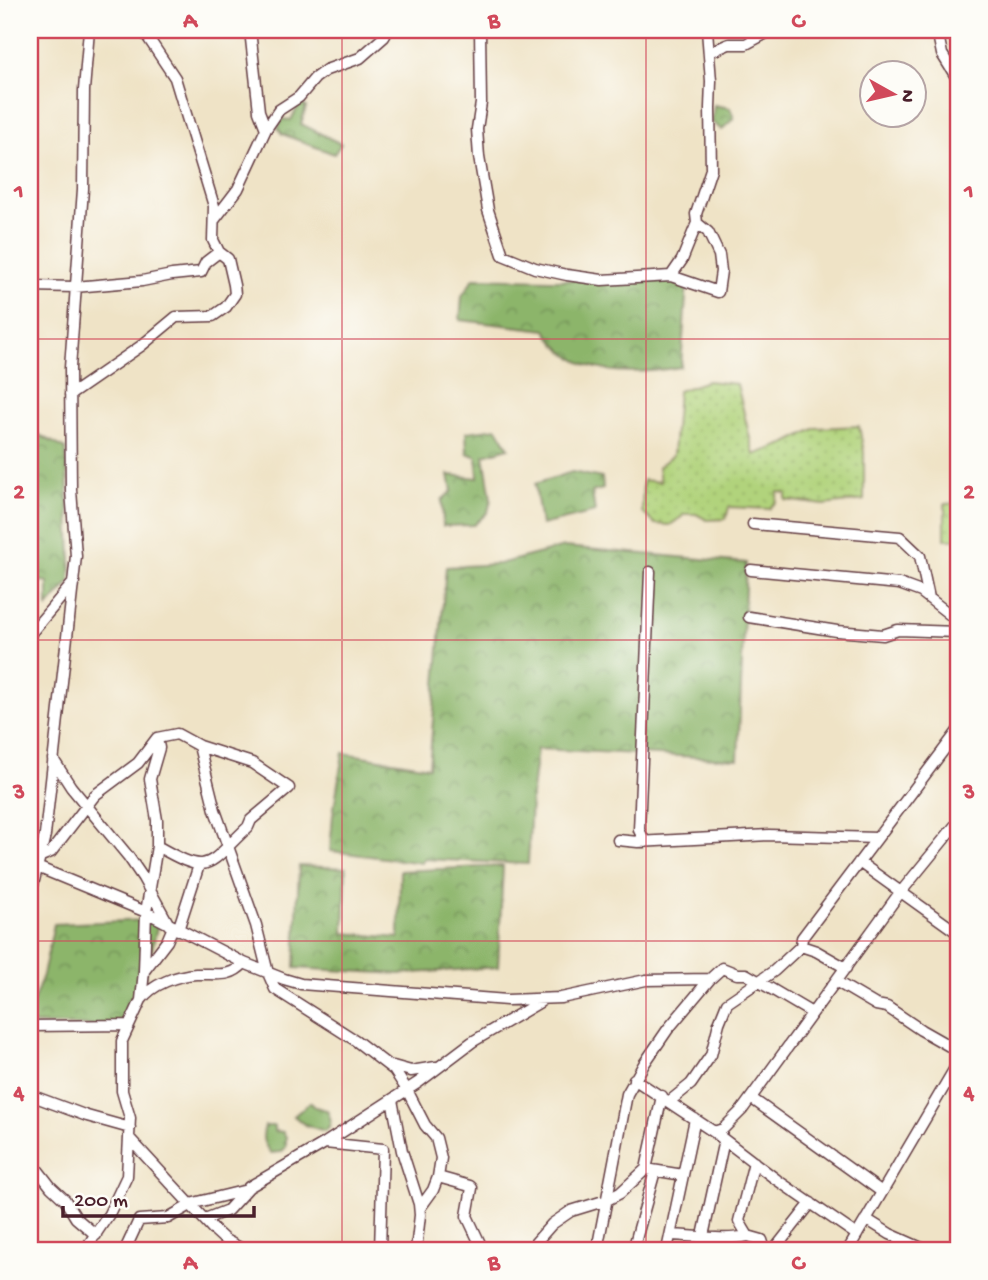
<svg xmlns="http://www.w3.org/2000/svg" width="988" height="1280" viewBox="0 0 988 1280" font-family="'Gochi Hand',sans-serif">
  <style>
    .green { fill: url(#green-dots); stroke: #7e7953; stroke-width: 2 }
    .forest { fill: url(#forest-crowns); stroke: #6b6a4b; stroke-width: 2 }
    .lines { fill: none; stroke-linecap: round; stroke-linejoin: round }
    .minor-casing { stroke: #633c42; stroke-width: 13 }
    .minor { stroke: #fff; stroke-width: 10 }
    .grid { fill: none; stroke: #d1495b; stroke-width: 2; stroke-opacity: 0.55 }
    .neatline { fill: none; stroke: #d1495b; stroke-width: 2.5 }
    .grid-label { font-size: 23px; text-anchor: middle; font-weight: bold; fill: #d1495b }
  </style>
  <defs>
    <pattern id="green-dots" width="8" height="8" patternUnits="userSpaceOnUse" patternTransform="scale(1.75)"><rect width="8" height="8" fill="#b1d37b"/><path d="M2 2h.1M6 6h.1" fill="none" stroke="#9ab56a" stroke-width="1.8" stroke-linecap="round"/></pattern>
    <pattern id="forest-crowns" width="20" height="18" patternUnits="userSpaceOnUse" patternTransform="scale(1.75)"><rect width="20" height="18" fill="#8cb56b"/><path d="M2 6a3 3 0 1 1 6 0M12 15a3 3 0 1 1 6 0" fill="none" stroke="#749358"/></pattern>
  </defs>
  <rect width="100%" height="100%" fill="#fdfcf7"/>
  <filter id="ink" filterUnits="userSpaceOnUse"><feTurbulence type="fractalNoise" baseFrequency=".0143" numOctaves="2"/><feDisplacementMap in="SourceGraphic" scale="14" xChannelSelector="R" yChannelSelector="G"/><feConvolveMatrix kernelMatrix="1 2 1 2 8 2 1 2 1" color-interpolation-filters="sRGB"/></filter>
  <filter id="wash" filterUnits="userSpaceOnUse"><feTurbulence type="fractalNoise" baseFrequency=".00686" numOctaves="4" result="noise"/><feDisplacementMap in="SourceGraphic" scale="28" xChannelSelector="R" yChannelSelector="G"/><feGaussianBlur stdDeviation="1.57" result="paint"/><feColorMatrix in="noise" values="0 0 0 0 0 0 0 0 0 0 0 0 0 0 0 0 0 1.4 0 .05"/><feComposite in="paint" operator="in"/></filter>
  <g filter="url(#wash)">
    <rect width="100%" height="100%" fill="#efe3c6"/>
    <!-- green -->
    <path class="green" d="M707 381 737 384 754 455 787 443 816 428 859 426 864 452V500L824 505 786 500V493L778 492 776 502 769 509 729 507 726 519 707 520 696 514H686L670 525 655 524 642 512 643 480 660 482 658 467 673 455 678 391Z
      M958 503V539H945V504Z"/>
    <!-- forest -->
    <path class="forest" d="M300 103 306 107 301 124 341 144 334 154 282 134 278 128 283 119 291 120Z
      M714 105 730 108 734 118 722 130 712 122Z
      M474 278 550 280 672 279 687 283 681 367C632 375 574 379 546 330L460 320 462 296Z
      M497 428 509 448 484 455 491 499 488 512 474 525 443 526 442 500 452 491 449 475 478 478 477 457 467 453 466 432Z
      M30 430 66 449 71 555 70 582 48 607V582L30 580Z
      M572 472 602 478 603 489 592 492 595 512 541 525 535 484Z
      M564 547 746 563 738 759 537 749 531 800 528 864 423 859 422 863 330 851 333 814 343 753 429 767 446 567 499 564Z
      M299 866 346 868 344 933 399 938 400 871 503 866 498 967 400 974 295 968Z
      M147 920 158 924 146 974 127 1027 30 1024 32 1016 30 1010 43 975 54 924Z
      M310 1102 315 1107 327 1110C331 1119 333 1124 325 1131L305 1125 294 1116Z
      M265 1126H274V1131L283 1132 286 1137V1147L281 1152 271 1153C263 1144 261 1138 265 1126Z"/>
  </g>
  <g filter="url(#ink)">
    <g class="lines">
      <defs>
        <path id="minor" d="M480 30 481 103 477 129 479 157 488 210 503 255 535 268 567 275 602 280 671 276 718 292 721 271 719 255 708 232 697 223 696 214 711 169 710 108 711 81 707 30
          M937 30 942 54 958 80
          M710 52 729 44H746L772 30
          M266 129 279 110 299 97 315 78 326 70 360 58 384 37 388 30
          M215 219 238 189 266 129 259 111 250 30
          M671 276 682 260 697 223
          M30 286 75 287 142 281 172 275 201 272 206 262 219 252
          M70 395 141 346 176 317 213 316 226 307 235 294 234 285 228 259 219 252 213 240 214 206 175 78 143 30
          M753 524 900 537 920 556 929 598
          M751 570 899 584 921 592 958 621
          M749 617 837 631 883 635 898 630 958 632
          M30 634 74 582
          M53 759 71 787 128 856 143 878 169 925
          M618 840 638 842 769 835 877 838
          M645 842 639 830 650 572
          M157 846C211 877 206 866 248 827L251 820 289 788 252 763 199 746
          M39 857 51 852 95 795 138 763 157 738 177 734 199 746 215 810 256 925 268 973 275 989 355 1040 394 1070 407 1090 425 1125 436 1138 441 1158 438 1177 470 1186 472 1188 467 1216 483 1250
          M859 862 958 933
          M37 867 146 912 244 963 284 979 301 984 507 1000 561 998 646 980 710 979 722 968 737 974H746L812 1013
          M30 897 45 835 76 556 71 490 70 368 83 189 84 90 89 30
          M178 930 199 865
          M801 946 802 938 958 731
          M144 971 146 912 157 846V820L150 779 159 748 157 738
          M837 982 876 1005 887 1007 921 1030 958 1051
          M141 1000C152 984 178 975 196 974 215 973 230 979 244 963
          M30 1026 129 1025
          M393 1066 411 1071 436 1067
          M634 1079 714 1132 777 1180 857 1235
          M30 1095 87 1116 130 1128
          M751 1098 882 1192
          M392 1100 402 1151 419 1204 420 1215 416 1250
          M670 1101 691 1084 711 1055 719 1023 727 1003 774 971 801 946 816 951 846 968
          M714 1132 723 1129 742 1110 896 898 958 822
          M130 1139 213 1229 225 1240 244 1250
          M325 1143 383 1149 380 1250
          M30 1160 51 1187 65 1200 76 1218 96 1235
          M754 1162 739 1221 748 1236 762 1240 765 1250
          M646 1169 662 1096
          M420 1208 433 1190 438 1177
          M205 1219 228 1210 249 1187 325 1143 419 1082 472 1042 540 1002
          M866 1219 890 1234 926 1250
          M671 1235C697 1236 723 1241 748 1236
          M703 1236 724 1140
          M85 1250 109 1214 127 1176 130 1118 122 1091V1041L141 1000 144 971 167 941 173 927
          M125 1250 139 1220 168 1218 194 1203 243 1191
          M529 1250 552 1224 571 1211 607 1200 620 1193 646 1169 683 1175
          M597 1250 627 1094 644 1064 668 1029 710 979
          M633 1250 655 1171
          M667 1250 695 1119
          M774 1250 811 1203
          M848 1250 958 1063"/>
      </defs>
      <!-- minor casing -->
      <use href="#minor" class="minor-casing"/>
      <!-- minor -->
      <use href="#minor" class="minor"/>
    </g>
  </g>
  <!-- grid -->
  <path class="grid" d="M342 30V1250M646 30V1250M30 339H958M30 640H958M30 941H958"/>
  <!-- margin -->
  <rect width="988" height="1280" fill="none" stroke="#fdfcf7" stroke-width="77"/>
  <!-- north arrow -->
  <g transform="translate(893 94) rotate(98)"><circle r="33" fill="#fdfcf7" stroke="#b5a4a5" stroke-width="2"/>
  <path d="M0-5L12 26L0 18L-12 26Z" fill="#d1495b"/>
  <text y="-10" font-size="19" font-weight="bold" text-anchor="middle" fill="#4a1f2b">N</text>
  </g>
  <!-- scale -->
  <path d="M63 1206v10h191v-10" fill="none" stroke="#4a1f2b" stroke-width="3.5"/>
  <text x="74" y="1206" font-size="21" fill="#4a1f2b" stroke="#fdfcf7" stroke-width="5" paint-order="stroke">200 m</text>
  <rect x="38" y="38" width="912" height="1204" class="neatline"/>
  <g class="grid-label">
    <text x="190" y="27">A</text>
    <text x="494" y="27">B</text>
    <text x="798" y="27">C</text>
    <text x="19" y="197">1</text>
    <text x="969" y="197">1</text>
    <text x="19" y="498">2</text>
    <text x="969" y="498">2</text>
    <text x="19" y="798">3</text>
    <text x="969" y="798">3</text>
    <text x="19" y="1099">4</text>
    <text x="969" y="1099">4</text>
    <text x="190" y="1269">A</text>
    <text x="494" y="1269">B</text>
    <text x="798" y="1269">C</text>
  </g>
</svg>
